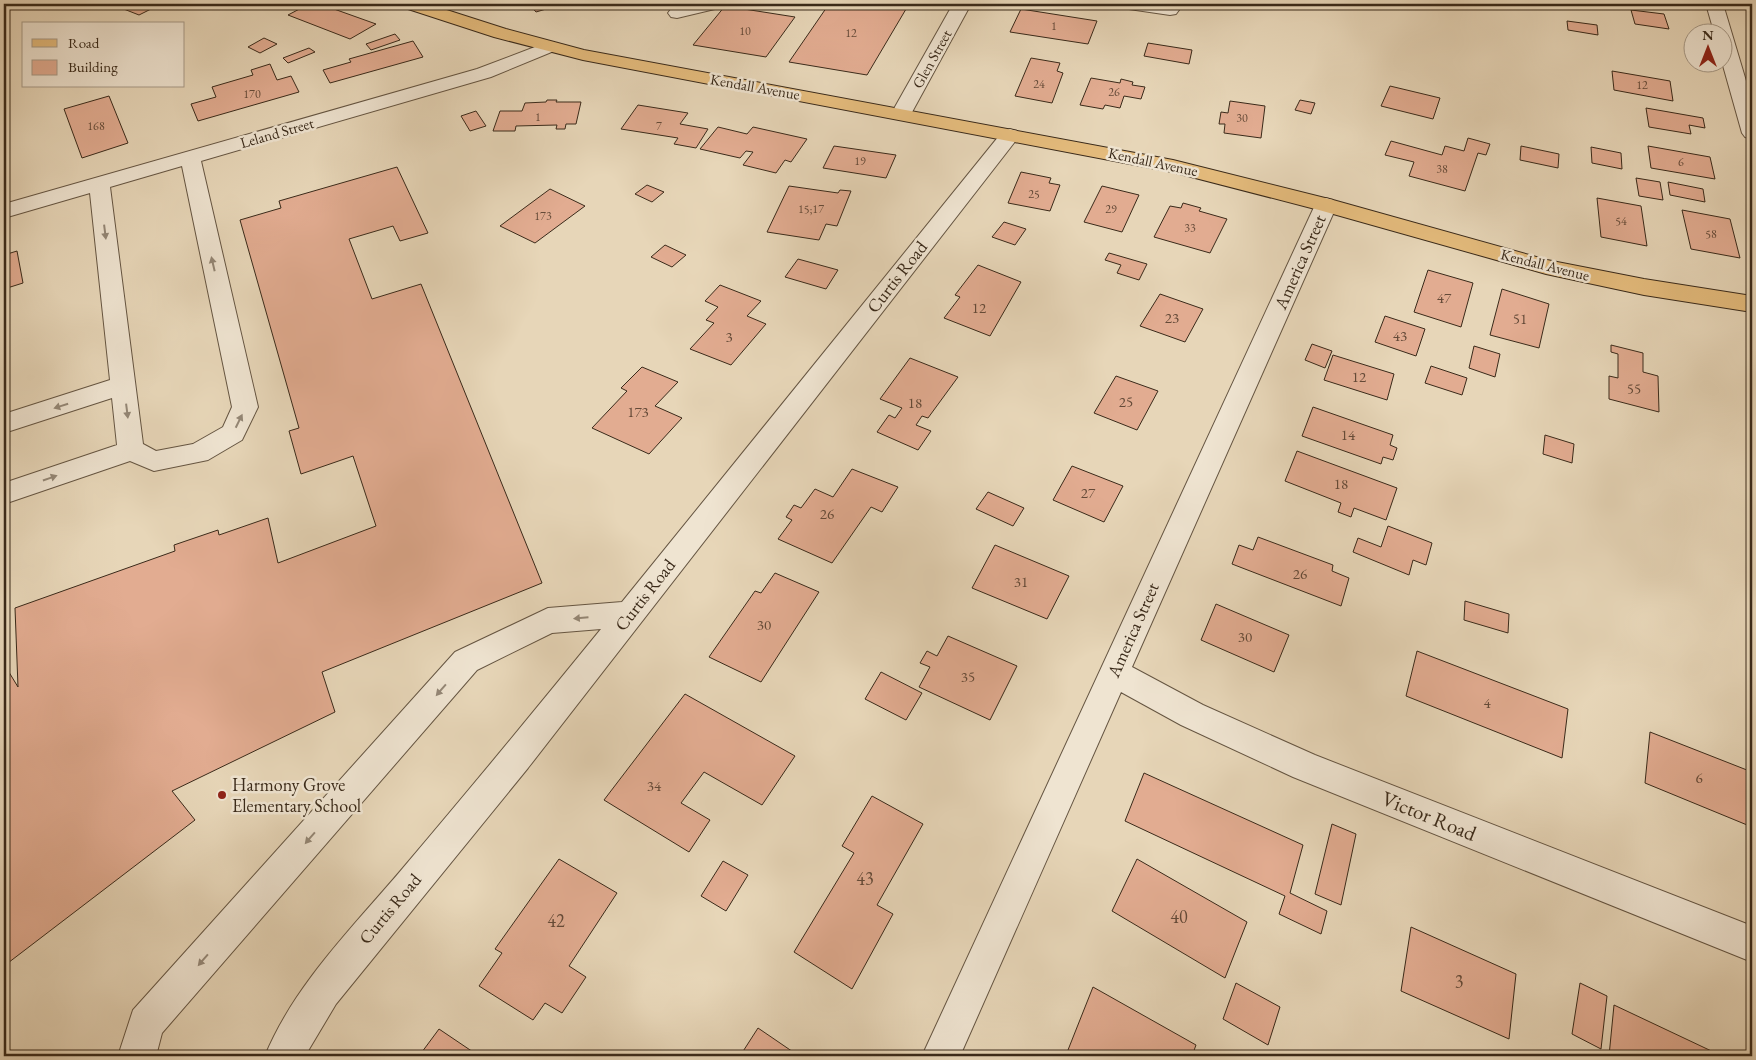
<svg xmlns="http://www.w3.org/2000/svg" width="1756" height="1060" viewBox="0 0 1756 1060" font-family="'EB Garamond',serif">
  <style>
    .building { fill: #e2ac91; stroke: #3a2a1a }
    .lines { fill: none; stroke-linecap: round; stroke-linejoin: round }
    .minor-casing { stroke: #655542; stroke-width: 2 }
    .major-casing { stroke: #3a2a1a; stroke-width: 2 }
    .minor { fill: #efe4d1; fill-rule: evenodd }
    .major { fill: #e4bb7c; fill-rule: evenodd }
    .oneway { fill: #948776 }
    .poi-dot { fill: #8f2418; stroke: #efe4d1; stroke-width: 2 }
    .labels { text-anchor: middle; stroke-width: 5; stroke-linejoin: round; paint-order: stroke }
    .far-number-label { font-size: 12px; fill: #644a38 }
    .far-street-label { font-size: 15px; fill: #3a2a1a; stroke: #efe4d1 }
    .number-label { font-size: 15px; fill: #644a38 }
    .street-label { font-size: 18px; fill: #3a2a1a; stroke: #efe4d1 }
    .poi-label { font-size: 18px; fill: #3a2a1a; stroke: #efe4d1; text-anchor: start }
    .near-number-label { font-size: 18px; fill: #644a38 }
    .near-street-label { font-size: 21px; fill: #3a2a1a; stroke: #efe4d1 }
  </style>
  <rect width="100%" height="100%" fill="#e7d6b8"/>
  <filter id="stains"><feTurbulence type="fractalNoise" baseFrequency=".004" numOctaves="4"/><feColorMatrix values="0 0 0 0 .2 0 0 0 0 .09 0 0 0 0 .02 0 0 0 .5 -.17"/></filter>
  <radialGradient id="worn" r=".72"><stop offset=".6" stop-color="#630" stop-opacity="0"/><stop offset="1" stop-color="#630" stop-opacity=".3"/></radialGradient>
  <!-- building -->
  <path class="building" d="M111 4H161L139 15Z
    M309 4H320L376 24 350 39 288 15Z
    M529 4H563L536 12Z
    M829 4H909L867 75 789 62Z
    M725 6 795 17 766 57 693 45Z
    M1021 9 1097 21 1088 44 1010 32Z
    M1631 10 1664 14 1669 29 1635 24Z
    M1567 21 1597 25 1598 35 1568 30Z
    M395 34 400 40 371 50 366 44Z
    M264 38 277 44 260 53 248 47Z
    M413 41 423 57 330 83 323 70 351 62 349 59Z
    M1148 43 1192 50 1189 64 1144 56Z
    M309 48 315 52 288 63 283 58Z
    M1031 58 1060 63 1057 71 1063 73 1052 103 1015 96Z
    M270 64 277 80 291 76 299 92 198 121 191 104 216 97 212 87 253 75 251 70Z
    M1612 71 1670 81 1673 101 1614 90Z
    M1091 78 1120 83 1121 79 1133 82 1132 85 1145 87 1141 99 1124 96 1120 108 1105 105 1103 109 1080 105Z
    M1390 86 1440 98 1433 119 1381 106Z
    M109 96 128 143 82 158 64 109Z
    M547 100H557L556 102H581L576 124H566L565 129H556L557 125 516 126 515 131H493L500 111H522L525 103 546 102Z
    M1300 100 1315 103 1311 114 1295 110Z
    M1230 101 1265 106 1261 138 1224 133 1225 124H1219L1221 112 1228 113Z
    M638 105 688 113 680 124 708 129 696 148 674 144 678 138 621 129Z
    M1646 108 1703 118 1705 128 1689 125 1691 134 1649 127Z
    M476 111 486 126 470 131 461 116Z
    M718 127 747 134 753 127 807 139 791 162 785 160 776 173 743 165 753 152 746 151 740 158 700 149Z
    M1468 138 1490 144 1486 155 1478 153 1465 191 1409 176 1414 162 1385 155 1391 141 1442 155 1445 146 1464 151Z
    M834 146 896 155 886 178 823 168Z
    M1521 146 1559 154 1558 168 1520 160Z
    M1648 146 1710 157 1715 179 1651 168Z
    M1591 147 1621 153 1622 169 1592 163Z
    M397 167 428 233 400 241 393 226 349 239 372 299 421 284 542 583 322 672 335 712 172 791 195 820 4 966V664L18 687 15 608 175 551 174 545 218 530 219 535 268 518 278 563 376 526 353 456 301 474 289 431 299 428 240 220 281 208 279 201Z
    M1021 172 1051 178 1049 183 1060 185 1050 211 1008 203Z
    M1636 178 1660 182 1663 200 1639 196Z
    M1668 182 1703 189 1705 202 1670 195Z
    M647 185 664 192 652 202 635 194Z
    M789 186 838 193 840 190 851 191 837 226 826 224 819 240 767 232Z
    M1102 186 1139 195 1122 232 1084 222Z
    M550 189 585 206 535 243 500 226Z
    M1597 198 1641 206 1647 246 1601 237Z
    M1183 203 1201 208 1199 211 1227 219 1210 253 1154 237 1170 206 1181 208Z
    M1682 210 1730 219 1740 258 1691 249Z
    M1004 222 1026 229 1015 245 992 237Z
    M665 245 686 255 672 267 651 257Z
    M17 251 23 283 4 289V255Z
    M1109 253 1147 264 1139 280 1117 273 1121 265 1105 260Z
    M798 259 838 270 826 289 785 277Z
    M978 265 1021 282 990 336 944 318 960 297 955 295Z
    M1428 270 1473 283 1461 327 1414 312Z
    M720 285 761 301 747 316 766 324 731 365 690 349 714 323 706 320 718 307 705 301Z
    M1502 289 1549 304 1539 348 1490 335Z
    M1160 294 1203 309 1185 342 1140 326Z
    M1385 316 1425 329 1416 356 1375 342Z
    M1312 344 1332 351 1325 368 1305 360Z
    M1611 345 1643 353V372L1658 376 1659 412 1609 399V376L1618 378V354L1611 352Z
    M1474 346 1500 354 1495 377 1469 368Z
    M1333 355 1394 374 1387 400 1324 380Z
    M910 358 958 377 928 418 922 416 916 425 931 431 918 450 877 432 889 415 895 418 902 408 880 399Z
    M1431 366 1467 378 1462 395 1425 383Z
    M642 367 678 382 655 406 682 418 649 454 592 428 627 391 621 388Z
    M1116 376 1158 391 1137 430 1094 413Z
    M1313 407 1393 435 1390 445 1397 448 1393 460 1383 457 1381 464 1302 436Z
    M1545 435 1574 444 1572 463 1543 454Z
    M1297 451 1397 488 1386 520 1354 508 1351 517 1338 512 1341 503 1285 481Z
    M1072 466 1123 486 1104 522 1053 500Z
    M852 469 898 487 882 512 871 507 832 563 778 539 792 520 786 517 794 505 801 508 815 489 833 497Z
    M988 492 1024 508 1013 526 976 509Z
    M1388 526 1432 543 1426 565 1413 560 1409 575 1353 552 1358 538 1381 547Z
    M1258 537 1333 565 1332 571 1349 578 1341 606 1232 564 1239 545 1253 550Z
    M995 545 1069 576 1047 619 972 588Z
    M775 573 819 592 761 682 709 657 755 591 761 593Z
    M1465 601 1509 614 1508 633 1464 620Z
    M1216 604 1289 635 1274 672 1201 640Z
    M948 636 1017 666 990 720 919 687 930 667 920 663 927 651 937 656Z
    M1417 651 1568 709 1562 758 1406 696Z
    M881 672 922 693 906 720 865 699Z
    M685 694 795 756 762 805 704 772 681 803 710 820 689 852 604 800Z
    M1650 732 1752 772V827L1645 783Z
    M1144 773 1303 845 1290 893 1327 911 1321 934 1279 914 1285 896 1125 821Z
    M872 796 923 824 877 905 893 914 852 989 794 952 854 853 842 846Z
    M1332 824 1356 834 1341 905 1315 894Z
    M559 859 617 893 569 966 586 977 562 1013 545 1003 533 1020 479 986 502 953 495 949Z
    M1137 859 1247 922 1225 978 1112 911Z
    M723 861 748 875 726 911 701 896Z
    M1411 927 1516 974 1509 1039 1401 991Z
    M1236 983 1280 1007 1268 1045 1223 1019Z
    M1580 983 1607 996 1601 1049 1572 1034Z
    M1093 987 1196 1045 1192 1056 1066 1055Z
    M1614 1005 1722 1056H1609Z
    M758 1028 799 1056H740Z
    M439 1029 479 1056H419Z"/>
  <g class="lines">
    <defs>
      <path id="minor" d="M693 4H722L719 8 677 18 671 17 668 13 671 9Z
        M953 4H971L911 114 908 118 901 120 894 118 891 114Z
        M1120 4H1163L1176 6 1179 10 1176 14 1170 15 1129 9 1123 8Z
        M1706 4H1723L1752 101V139L1745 137 1742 133 1722 62 1724 32H1714Z
        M548 42 554 43 557 47 554 51 491 77 201 161 258 407 242 440 208 460 154 471 130 461 4 504V483L117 445 112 398 4 433V414L110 380 90 193 4 218V204L477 69ZM182 166 232 407 223 427 193 444 156 451 143 444 110 187Z
        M1010 129 1017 131 1020 135 1017 139 528 768 336 1004 305 1056H265C294 985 354 926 403 868 470 789 536 709 601 629L552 633 477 670 162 1033 156 1056H118L133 1010 455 652 548 608 622 602 1003 131Z
        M1326 198 1333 200 1337 205 1132 667 1203 705 1315 755 1752 926V962L1293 777 1181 725 1121 692 960 1056H922L1315 205 1319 200Z"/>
      <path id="major" d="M403 4H428L506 29 584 50 1173 160 1333 200 1547 260 1644 279 1752 296V312L1644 295 1546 274 1319 210 1172 172 583 60 494 37 405 8Z"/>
    </defs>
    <!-- minor casing -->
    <use href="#minor" class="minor-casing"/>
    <!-- major casing -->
    <use href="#major" class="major-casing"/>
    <!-- minor -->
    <use href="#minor" class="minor"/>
    <!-- major -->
    <use href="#major" class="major"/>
  </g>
  <!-- one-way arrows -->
  <defs><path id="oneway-solid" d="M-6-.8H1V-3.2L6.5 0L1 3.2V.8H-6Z" transform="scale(1.25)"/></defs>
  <g class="oneway">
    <use href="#oneway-solid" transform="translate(105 232) rotate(83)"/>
    <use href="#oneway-solid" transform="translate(213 264) rotate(-103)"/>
    <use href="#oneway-solid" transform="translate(61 406) rotate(162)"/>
    <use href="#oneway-solid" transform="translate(127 411) rotate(83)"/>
    <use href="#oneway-solid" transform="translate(239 421) rotate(-64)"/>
    <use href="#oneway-solid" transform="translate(50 478) rotate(-19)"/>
    <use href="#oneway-solid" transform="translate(581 618) rotate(175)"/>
    <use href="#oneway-solid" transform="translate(441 690) rotate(131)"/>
    <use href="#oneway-solid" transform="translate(310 838) rotate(131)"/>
    <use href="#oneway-solid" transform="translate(203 960) rotate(131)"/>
  </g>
  <!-- markers -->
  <circle class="poi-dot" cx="222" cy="795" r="5"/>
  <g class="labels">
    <!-- far-number labels -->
    <g class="far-number-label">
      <text x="1054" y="30">1</text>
      <text x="745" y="35">10</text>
      <text x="851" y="37">12</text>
      <text x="1039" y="88">24</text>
      <text x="1642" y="89">12</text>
      <text x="1114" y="96">26</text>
      <text x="252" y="98">170</text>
      <text x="538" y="121">1</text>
      <text x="1242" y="122">30</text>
      <text x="96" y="130">168</text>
      <text x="659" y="130">7</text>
      <text x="860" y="165">19</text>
      <text x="1681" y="166">6</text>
      <text x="1442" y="173">38</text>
      <text x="1034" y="198">25</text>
      <text x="811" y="213">15;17</text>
      <text x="1111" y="213">29</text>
      <text x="543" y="220">173</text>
      <text x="1621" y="225">54</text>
      <text x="1190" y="232">33</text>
      <text x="1711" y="238">58</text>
    </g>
    <!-- far-street labels -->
    <g class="far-street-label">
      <text transform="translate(932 59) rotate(-61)" y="5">Glen Street</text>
      <text transform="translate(755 87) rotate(10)" y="5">Kendall Avenue</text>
      <text transform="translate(277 133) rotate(-16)" y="5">Leland Street</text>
      <text transform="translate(1153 162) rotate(12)" y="5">Kendall Avenue</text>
      <text transform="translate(1545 265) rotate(14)" y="5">Kendall Avenue</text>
    </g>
    <!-- number labels -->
    <g class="number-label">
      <text x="1444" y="303">47</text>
      <text x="979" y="313">12</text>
      <text x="1172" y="323">23</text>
      <text x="1520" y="324">51</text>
      <text x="1400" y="341">43</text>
      <text x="729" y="342">3</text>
      <text x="1359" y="382">12</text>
      <text x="1634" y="394">55</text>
      <text x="1126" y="407">25</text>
      <text x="915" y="408">18</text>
      <text x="638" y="417">173</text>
      <text x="1348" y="440">14</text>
      <text x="1341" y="489">18</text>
      <text x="1088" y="498">27</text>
      <text x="827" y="519">26</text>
      <text x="1300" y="579">26</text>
      <text x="1021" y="587">31</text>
      <text x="764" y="630">30</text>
      <text x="1245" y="642">30</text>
      <text x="968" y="682">35</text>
      <text x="1487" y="708">4</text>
      <text x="1699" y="783">6</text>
      <text x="654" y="791">34</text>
    </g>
    <!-- street labels -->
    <g class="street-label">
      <text transform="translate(1300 262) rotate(-66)" y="6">America Street</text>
      <text transform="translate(897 277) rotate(-52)" y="6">Curtis Road</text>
      <text transform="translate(645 595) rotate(-52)" y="6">Curtis Road</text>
      <text transform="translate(1133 630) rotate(-66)" y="6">America Street</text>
      <text transform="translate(390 909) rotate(-50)" y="6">Curtis Road</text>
    </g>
    <!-- poi labels -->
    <g class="poi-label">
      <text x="232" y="791">Harmony Grove<tspan x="232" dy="21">Elementary School</tspan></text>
    </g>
    <!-- near-number labels -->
    <g class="near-number-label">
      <text x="865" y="885">43</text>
      <text x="1179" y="923">40</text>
      <text x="556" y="927">42</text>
      <text x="1459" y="988">3</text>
    </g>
    <!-- near-street labels -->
    <g class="near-street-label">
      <text transform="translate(1429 816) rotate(22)" y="7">Victor Road</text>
    </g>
  </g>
  <!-- margin -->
  <rect width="1756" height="1060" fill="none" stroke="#e7d6b8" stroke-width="20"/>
  <rect x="5" y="5" width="1746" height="1050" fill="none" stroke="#3a2a1a" stroke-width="2.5"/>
  <rect x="10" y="10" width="1736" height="1040" fill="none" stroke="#3a2a1a"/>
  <!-- legend -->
  <rect x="22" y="22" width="162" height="65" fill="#efe4d1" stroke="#a79a88"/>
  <rect x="32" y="39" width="25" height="8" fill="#e4bb7c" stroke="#a79a88"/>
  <text x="68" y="48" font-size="15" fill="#3a2a1a">Road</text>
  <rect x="32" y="60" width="25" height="15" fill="#e2ac91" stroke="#a79a88"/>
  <text x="68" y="72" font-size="15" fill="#3a2a1a">Building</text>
  <!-- north arrow -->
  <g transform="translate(1708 48)"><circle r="24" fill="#efe4d1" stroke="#a79a88"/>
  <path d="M0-4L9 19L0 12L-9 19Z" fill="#8f2418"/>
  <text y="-8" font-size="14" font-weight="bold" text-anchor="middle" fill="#3a2a1a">N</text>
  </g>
  <rect width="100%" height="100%" filter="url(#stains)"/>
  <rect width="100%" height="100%" fill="url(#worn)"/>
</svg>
